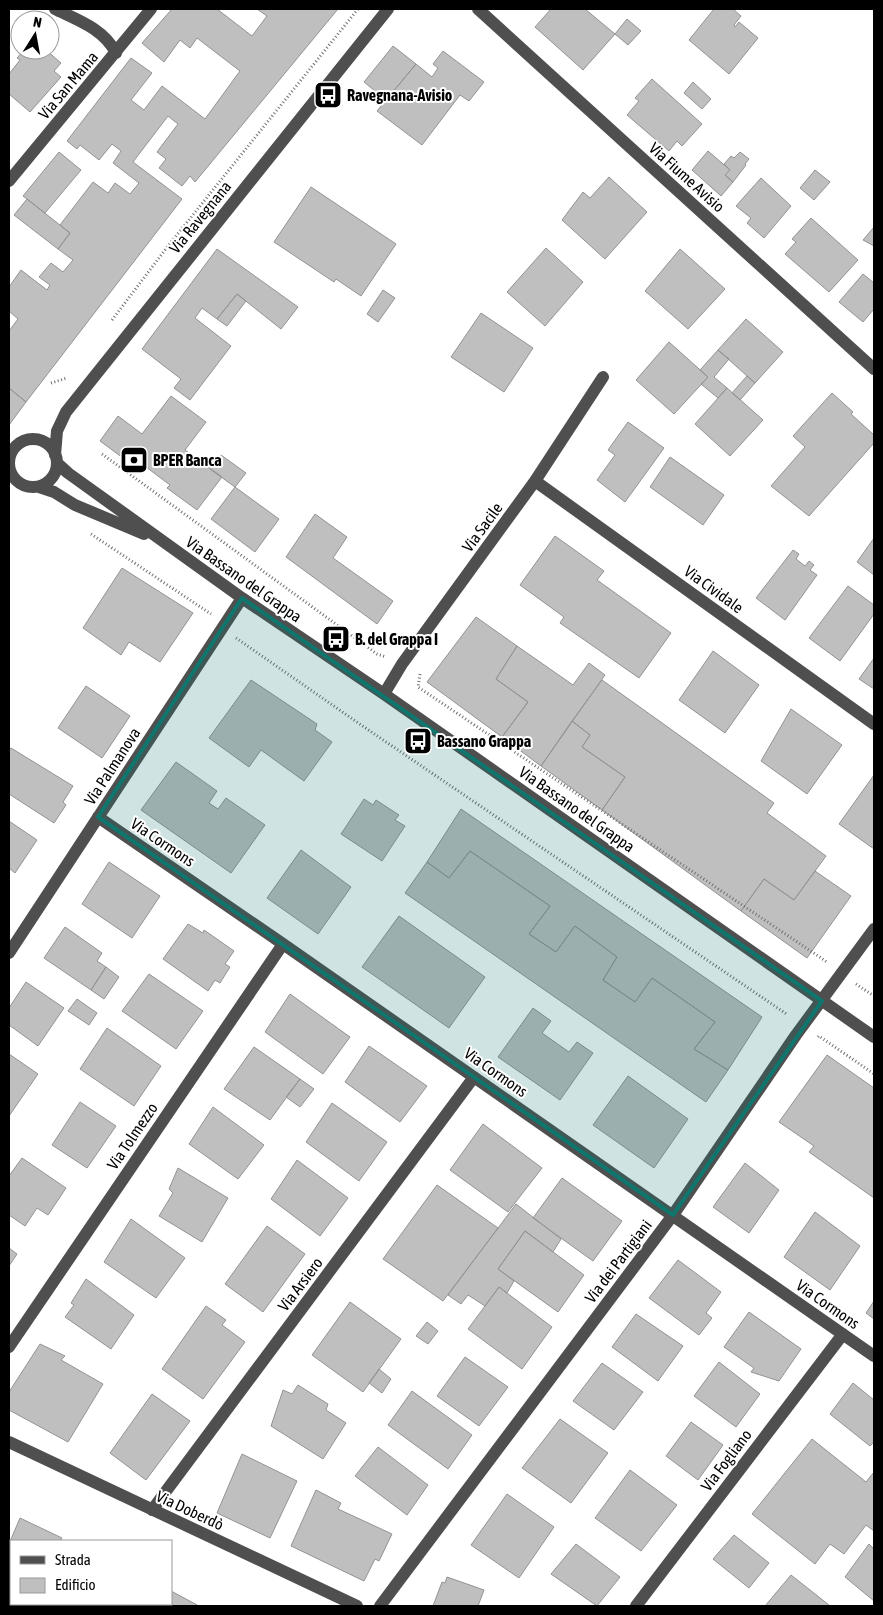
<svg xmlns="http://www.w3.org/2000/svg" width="883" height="1615" viewBox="0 0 883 1615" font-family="'Asap Condensed',sans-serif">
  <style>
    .building { fill: #bfbfbf; stroke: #939393 }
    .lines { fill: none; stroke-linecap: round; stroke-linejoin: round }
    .path { stroke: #717171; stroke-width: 3; stroke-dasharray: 1 2.5; stroke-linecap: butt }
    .minor { stroke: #4f4f4f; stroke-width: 12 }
    .marked { fill: #0f766e; fill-opacity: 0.2; stroke: #0f766e; stroke-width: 4; stroke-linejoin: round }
    .labels { text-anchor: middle; stroke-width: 4; stroke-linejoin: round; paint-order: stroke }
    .street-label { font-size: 16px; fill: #000; stroke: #fff }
    .poi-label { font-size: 16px; font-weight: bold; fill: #000; stroke: #fff; text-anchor: start }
  </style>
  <rect width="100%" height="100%" fill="#fff"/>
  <!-- building -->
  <path class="building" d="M172 9H217L252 36 267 16 257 9H338L195 182 190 176 182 186 159 168 166 159 157 152 178 124 168 116 133 162 182 199 26 402 9 388V331L18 319 9 311V287L21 270 47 290 50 285 39 277 51 263 63 272 73 260 58 249 70 233 60 225 93 182 108 193 115 183 130 194 139 183 113 163 121 151 112 144 99 160 80 145 77 149 67 141 131 58 152 73 131 100 144 110 162 86 205 119 240 71 197 38 190 48 180 40 164 62 142 43Z
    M551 9H585L615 34 583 70 535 27Z
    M714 9H733L741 16 734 25 735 27 739 22 758 38 729 74 689 40Z
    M627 19 641 31 628 45 615 34Z
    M393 46 416 64 386 100 364 82Z
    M24 50H46L61 63 54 71 61 77 30 112 9 94V74L20 60 17 58Z
    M443 51 484 82 469 101 460 95 422 145 377 111 416 64 432 77 438 68 433 64Z
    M652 79 702 124 682 146 677 141 669 151 627 115 639 101 635 98Z
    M693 82 711 99 702 109 684 93Z
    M708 151 730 170 725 175 733 182 721 196 692 170Z
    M59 152 81 170 45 213 23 196Z
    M740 152 749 159 745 164 746 165 733 182 725 175 730 170 724 164 731 156 734 158Z
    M815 170 830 182 814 200 800 188Z
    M609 177 647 212 605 259 562 220 583 192 590 198Z
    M761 178 791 206 764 238 747 223 751 218 736 206Z
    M311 187 396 244 361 296 336 279 334 282 274 242Z
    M27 199 70 233 58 249 14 215Z
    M811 218 858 260 829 292 785 254 796 242 792 239Z
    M874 227V246L863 240Z
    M546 248 583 282 545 326 507 292Z
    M217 249 298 307 281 329 237 294 217 319 202 308 195 318 231 346 190 400 174 388 181 379 142 349Z
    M680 249 725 289 688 329 645 291Z
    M863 274 874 283V309L863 322 839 302Z
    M383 290 395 298 378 322 367 314Z
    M237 294 246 301 227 326 217 319Z
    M481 313 533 348 504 392 451 357Z
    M746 319 783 352 755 383 718 350Z
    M669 342 708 377 674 414 636 380Z
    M718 350 729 359 714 377 727 388 718 398 701 384 708 377 700 370Z
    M747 376 755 383 740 400 732 393Z
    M9 388 26 402 9 425Z
    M727 388 763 420 730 456 695 424Z
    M832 393 853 412 851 414 874 435V443L809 516 771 486 805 447 793 436Z
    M171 396 206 422 185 450 222 477 197 510 167 488 170 485 142 464 138 469 100 441 118 416 142 434Z
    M628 422 664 448 625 502 597 480 615 455 608 450Z
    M221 455 246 473 235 487 210 469Z
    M670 457 724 495 703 525 650 487Z
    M235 487 279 519 255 552 211 519Z
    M315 514 347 537 333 558 393 601 377 624 286 557Z
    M555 536 604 571 597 580 671 633 639 678 560 623 564 617 520 585Z
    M874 538V575L857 562Z
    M793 550 799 554 796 559 805 566 809 561 814 565 810 570 817 575 785 620 756 598Z
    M122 568 193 613 160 662 129 642 121 655 83 628Z
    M848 586 874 605V614L840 661 809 638Z
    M476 617 517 646 496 679 528 702 502 737 427 682Z
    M517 646 573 685 589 663 605 675 541 766 502 737 528 702 496 679Z
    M713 651 759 685 725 733 679 700Z
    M874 658V689L859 679Z
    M251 680 317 724 315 730 332 742 304 781 261 750 249 767 209 738Z
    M602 680 774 803 767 813 826 856 794 900 764 879 741 911 602 810 625 777 582 747 590 735 572 721Z
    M86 686 130 716 102 758 58 728Z
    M791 709 842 745 807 794 761 761Z
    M572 721 590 735 582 747 625 777 602 810 541 766Z
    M11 748 73 786 63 802 66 805 54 823 9 794V750Z
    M176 762 217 791 209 803 218 809 226 798 265 825 231 873 141 810Z
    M874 775V849L839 824Z
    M364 799 373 805 376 800 399 815 395 820 405 826 382 861 341 834Z
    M461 809 762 1017 728 1070 694 1049 715 1022 652 978 635 1002 603 980 617 957 575 926 556 952 529 934 550 906 470 851 449 878 427 862Z
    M9 821 37 840 15 873 9 868Z
    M301 850 351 887 318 934 267 898Z
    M470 851 550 906 529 934 556 952 575 926 617 957 603 980 635 1002 652 978 715 1022 694 1049 728 1070 706 1102 405 893 427 862 449 878Z
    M109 862 160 896 132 938 82 904Z
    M815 871 851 896 807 958 741 911 764 879 794 900Z
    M399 916 485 977 449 1028 362 967Z
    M188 924 203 933 204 930 234 951 225 964 230 967 220 983 215 980 208 991 163 959Z
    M65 927 102 953 97 961 106 967 91 990 44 958Z
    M106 967 119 977 104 999 91 990Z
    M149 974 203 1011 176 1049 122 1011Z
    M26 982 64 1008 38 1046 9 1025V1008Z
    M290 994 350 1037 323 1074 265 1032Z
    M77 999 97 1013 89 1025 68 1011Z
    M533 1008 551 1021 542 1033 569 1052 577 1042 593 1053 560 1100 498 1057Z
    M107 1028 161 1066 134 1106 80 1069Z
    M369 1046 427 1086 400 1122 345 1082Z
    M254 1047 300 1079 270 1120 224 1089Z
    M9 1054 38 1074 9 1116Z
    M827 1055 874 1088V1198L809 1152 814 1146 779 1122Z
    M628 1076 688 1119 654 1168 593 1125Z
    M300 1079 314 1089 300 1107 286 1097Z
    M80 1102 116 1126 87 1168 52 1145Z
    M332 1103 387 1142 359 1181 306 1142Z
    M213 1107 264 1145 238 1179 189 1144Z
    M483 1124 542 1168 508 1212 450 1170Z
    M22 1158 66 1188 48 1215 37 1208 25 1226 9 1215V1176Z
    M297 1160 348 1198 320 1236 271 1199Z
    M745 1163 779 1190 749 1233 713 1207Z
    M178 1168 228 1198 202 1242 159 1216 173 1193 169 1189Z
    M562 1178 622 1221 593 1261 533 1218Z
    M437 1185 498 1228 443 1301 383 1259Z
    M516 1204 561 1239 553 1252 525 1231 498 1269 514 1281 507 1293 499 1287 485 1306 468 1295 461 1304 448 1295Z
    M815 1212 860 1246 830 1290 784 1257Z
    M131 1219 185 1258 156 1298 104 1262Z
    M267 1226 305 1254 263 1312 225 1284Z
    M525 1231 584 1275 558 1312 498 1269Z
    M9 1248 17 1254 9 1266Z
    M678 1260 721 1292 706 1313 712 1318 699 1335 649 1298Z
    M86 1279 134 1315 111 1349 65 1317 74 1305 71 1303Z
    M499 1287 552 1327 522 1369 468 1329Z
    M874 1301V1319L866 1313Z
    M350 1302 401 1339 363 1392 312 1355Z
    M206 1306 226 1320 222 1325 245 1342 203 1399 162 1369Z
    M749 1312 801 1349 779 1381 751 1372 754 1368 724 1347Z
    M636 1314 683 1346 658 1381 612 1347Z
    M427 1322 438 1331 428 1344 416 1336Z
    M40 1344 65 1356 61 1360 103 1384 68 1442 9 1410V1392Z
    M465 1357 508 1387 479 1426 437 1396Z
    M719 1362 760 1394 736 1427 694 1396Z
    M602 1363 643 1392 614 1430 573 1401Z
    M379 1369 391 1379 382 1393 369 1383Z
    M853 1383 874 1400V1442L870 1446 830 1414Z
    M298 1385 328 1404 326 1410 346 1423 323 1459 271 1426 283 1390 292 1394Z
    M412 1391 472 1435 448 1469 388 1425Z
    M152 1394 190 1421 146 1480 110 1453Z
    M560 1419 608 1453 571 1503 522 1468Z
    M691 1422 723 1445 698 1480 666 1456Z
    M812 1439 866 1482 874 1472V1531L866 1525 844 1554 830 1544 815 1564 752 1514Z
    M378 1447 428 1485 407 1515 355 1476Z
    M242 1454 297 1481 270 1538 217 1513Z
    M630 1470 677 1505 641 1551 595 1518Z
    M316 1490 341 1503 338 1509 392 1534 379 1561 375 1559 364 1581 291 1546Z
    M507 1494 554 1527 519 1578 471 1545Z
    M20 1518 62 1538 60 1541H11V1604H131L130 1606H9V1544Z
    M734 1535 769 1563 749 1588 713 1559Z
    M576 1544 620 1577 597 1606 551 1574Z
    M869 1544 874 1549V1601L845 1577Z
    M791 1575 829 1605 828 1606H765Z
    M447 1577 484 1590 478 1606H433L442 1582 445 1583Z
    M171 1591 199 1606H151L152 1604H171Z"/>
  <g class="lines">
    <!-- path -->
    <path class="path" d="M112 320 168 246 358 9
      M51 383 67 378
      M102 454 377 654 386 657
      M91 534 211 614
      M236 638 367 729 788 1015
      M420 674 418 687 827 962
      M856 984 874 996
      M818 1037 819 1036 874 1074"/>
    <!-- minor -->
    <path class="minor" d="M55 9C78 20 104 29 116 53
      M478 9 874 369
      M9 181 151 9
      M9 463a24 24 0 1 1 48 0a24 24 0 1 1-48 0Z
      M55 455 57 431 66 412 388 9
      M57 463 68 473 242 598 384 694 874 1037
      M535 481 874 724
      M39 487 54 492 75 505 144 534
      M384 694 402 664 535 481 603 377
      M98 817 283 944 874 1356
      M9 953 242 598
      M9 1347 283 944
      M9 1442 357 1606
      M152 1510 474 1077
      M380 1606 673 1215 796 1035 874 929
      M636 1606 843 1334"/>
  </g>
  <!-- marked area -->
  <path class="marked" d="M242 598 822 1001 673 1215 98 817Z"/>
  <!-- icons -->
  <defs>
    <symbol id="bus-square" viewBox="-11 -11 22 22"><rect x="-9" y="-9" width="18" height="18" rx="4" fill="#000" stroke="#fff"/><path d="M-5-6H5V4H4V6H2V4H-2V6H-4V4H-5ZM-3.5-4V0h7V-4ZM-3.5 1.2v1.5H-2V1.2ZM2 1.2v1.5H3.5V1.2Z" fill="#fff"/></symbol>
    <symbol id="bank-square" viewBox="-11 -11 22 22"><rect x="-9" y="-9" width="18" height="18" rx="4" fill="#000" stroke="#fff"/><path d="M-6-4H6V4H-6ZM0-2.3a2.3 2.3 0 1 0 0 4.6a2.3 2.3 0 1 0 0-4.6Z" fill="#fff"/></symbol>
  </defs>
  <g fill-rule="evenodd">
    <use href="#bus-square" x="312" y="79" width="32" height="32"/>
    <use href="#bank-square" x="118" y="444" width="32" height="32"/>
    <use href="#bus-square" x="320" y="623" width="32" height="32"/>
    <use href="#bus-square" x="402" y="725" width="32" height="32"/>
  </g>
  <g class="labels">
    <!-- street labels -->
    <g class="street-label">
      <text transform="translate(68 85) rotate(-50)" y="6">Via San Mama</text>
      <text transform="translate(687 177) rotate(42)" y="6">Via Fiume Avisio</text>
      <text transform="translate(200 217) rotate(-51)" y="6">Via Ravegnana</text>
      <text transform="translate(482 527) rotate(-54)" y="6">Via Sacile</text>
      <text transform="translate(244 579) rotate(35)" y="6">Via Bassano del Grappa</text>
      <text transform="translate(714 589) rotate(36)" y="6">Via Cividale</text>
      <text transform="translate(112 766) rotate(-57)" y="6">Via Palmanova</text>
      <text transform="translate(577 809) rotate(35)" y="6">Via Bassano del Grappa</text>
      <text transform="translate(163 842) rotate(34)" y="6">Via Cormons</text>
      <text transform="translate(496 1072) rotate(35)" y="6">Via Cormons</text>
      <text transform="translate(132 1136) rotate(-56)" y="6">Via Tolmezzo</text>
      <text transform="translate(618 1261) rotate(-53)" y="6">Via dei Partigiani</text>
      <text transform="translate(300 1284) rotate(-53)" y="6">Via Arsiero</text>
      <text transform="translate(828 1304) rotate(35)" y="6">Via Cormons</text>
      <text transform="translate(726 1460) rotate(-53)" y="6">Via Fogliano</text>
      <text transform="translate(190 1510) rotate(25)" y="6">Via Doberdò</text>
    </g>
    <!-- poi labels -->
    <g class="poi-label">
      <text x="347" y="101">Ravegnana-Avisio</text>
      <text x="153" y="466">BPER Banca</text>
      <text x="355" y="645">B. del Grappa I</text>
      <text x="437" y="747">Bassano Grappa</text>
    </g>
  </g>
  <!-- border -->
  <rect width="883" height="1615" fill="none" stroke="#000000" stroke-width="20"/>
  <!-- legend -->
  <rect x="10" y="1540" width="162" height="65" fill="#ffffff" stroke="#999999"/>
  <rect x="20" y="1556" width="25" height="8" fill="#4f4f4f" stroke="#999999"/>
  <text x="55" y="1565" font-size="15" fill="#000000">Strada</text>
  <rect x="20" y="1578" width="25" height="15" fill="#bfbfbf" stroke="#999999"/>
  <text x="55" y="1590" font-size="15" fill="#000000">Edificio</text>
  <!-- north arrow -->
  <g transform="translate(35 35) rotate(11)"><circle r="24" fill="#ffffff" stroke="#999999"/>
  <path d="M0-4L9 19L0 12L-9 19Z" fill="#000000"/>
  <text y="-8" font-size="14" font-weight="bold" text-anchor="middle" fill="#000000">N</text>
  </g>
</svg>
